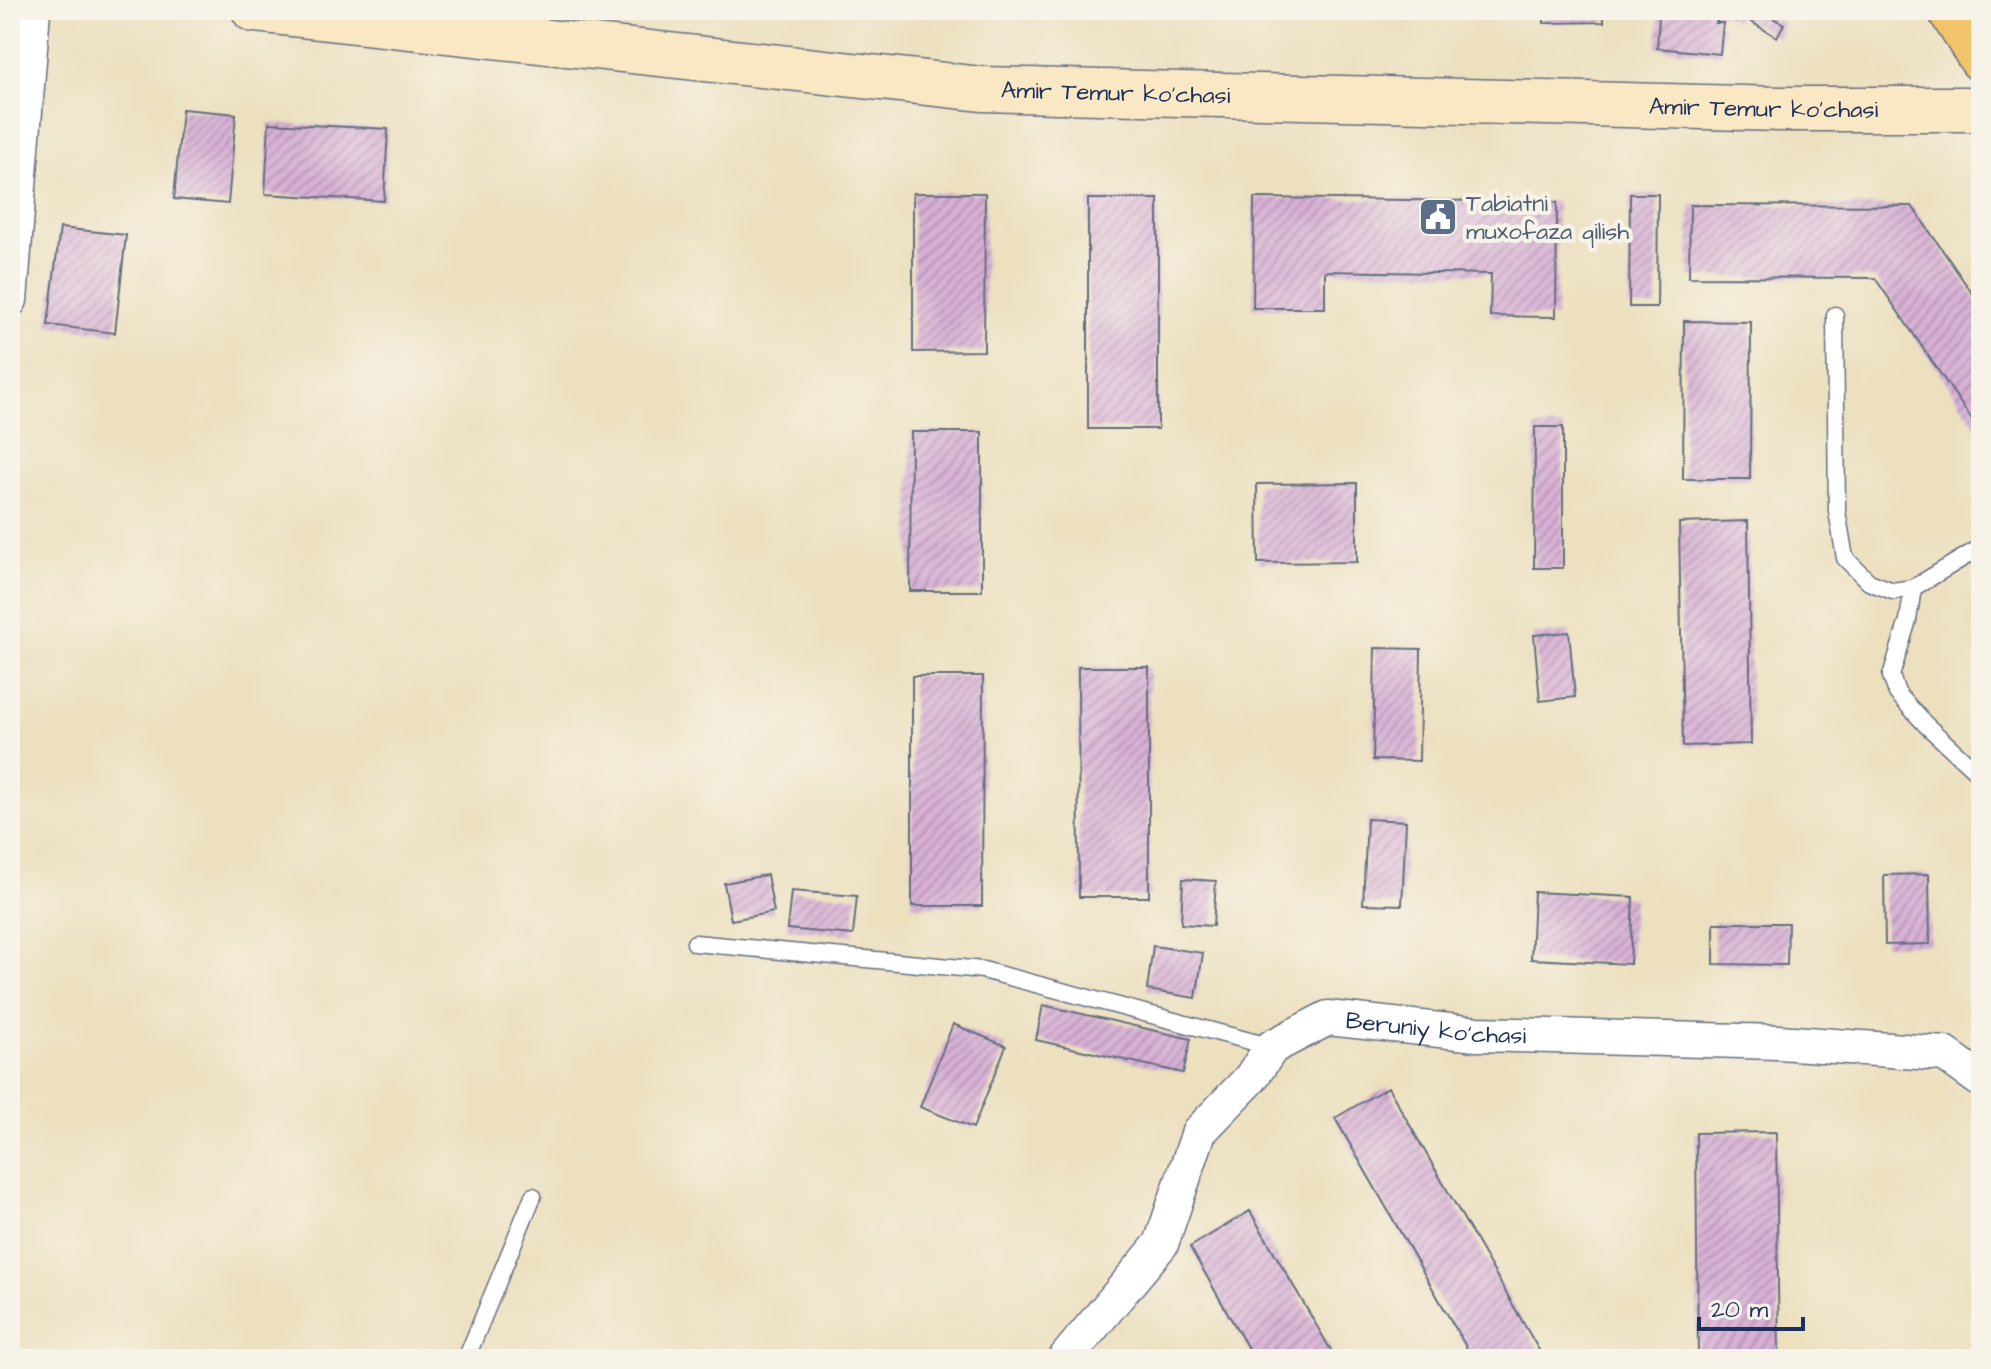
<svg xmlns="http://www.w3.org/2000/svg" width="1991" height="1369" viewBox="0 0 1991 1369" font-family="'Architects Daughter',sans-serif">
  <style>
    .building { fill: url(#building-hatch) }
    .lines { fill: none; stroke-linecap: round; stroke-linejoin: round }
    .lane-casing { stroke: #646d80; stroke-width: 19 }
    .street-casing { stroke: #646d80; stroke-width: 37 }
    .secondary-casing { stroke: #646d80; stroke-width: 47 }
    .primary-casing { stroke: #646d80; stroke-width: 47 }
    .lane { stroke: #fff; stroke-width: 16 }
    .street { stroke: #fff; stroke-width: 34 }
    .secondary { stroke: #fae7c3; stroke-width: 44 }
    .primary { stroke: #f2c36a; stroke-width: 44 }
    .labels { text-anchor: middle; stroke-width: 8; stroke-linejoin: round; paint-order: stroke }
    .street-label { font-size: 24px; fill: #1b2f5e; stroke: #f7f3e8 }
    .service-label { font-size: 24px; fill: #4e5e75; stroke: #f7f3e8; text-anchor: start }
  </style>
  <defs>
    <pattern id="building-hatch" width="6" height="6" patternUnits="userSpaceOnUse" patternTransform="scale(2)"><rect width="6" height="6" fill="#d8b1d5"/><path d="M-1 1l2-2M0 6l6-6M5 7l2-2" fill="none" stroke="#ae90b0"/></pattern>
  </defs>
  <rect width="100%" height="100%" fill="#f7f3e8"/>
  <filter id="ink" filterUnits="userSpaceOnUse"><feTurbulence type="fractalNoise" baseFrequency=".0125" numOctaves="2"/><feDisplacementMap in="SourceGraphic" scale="16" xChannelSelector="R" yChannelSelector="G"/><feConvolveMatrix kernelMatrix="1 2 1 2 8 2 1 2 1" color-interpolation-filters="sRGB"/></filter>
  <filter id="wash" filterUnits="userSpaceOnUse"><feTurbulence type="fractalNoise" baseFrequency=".006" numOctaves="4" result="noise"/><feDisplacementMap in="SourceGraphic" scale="32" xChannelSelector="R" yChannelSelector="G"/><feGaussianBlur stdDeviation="1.8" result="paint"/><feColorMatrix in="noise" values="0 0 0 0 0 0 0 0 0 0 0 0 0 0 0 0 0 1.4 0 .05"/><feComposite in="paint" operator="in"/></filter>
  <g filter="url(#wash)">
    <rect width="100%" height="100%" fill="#ece0bf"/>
    <g id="blocks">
      <!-- building -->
      <path class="building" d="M1344 10H1430V15L1344 13Z
        M1544 10H1604V22L1544 23Z
        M1670 10H1758L1784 24 1777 37 1739 15 1736 21 1722 13 1716 23H1723L1720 54 1657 48 1659 16H1666Z
        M182 109 236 114 228 204 174 199Z
        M269 123 388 129 384 201 265 194Z
        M913 193H985L984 351 913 352Z
        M1630 194H1658L1657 307H1629Z
        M1254 198 1557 202 1556 317 1490 316 1491 274 1325 271V308H1253Z
        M1088 199H1158V429H1088Z
        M1690 205 1912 206 1981 306V433L1875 278 1689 277Z
        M60 228 126 235 115 333 48 325Z
        M1684 321 1751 322 1750 479H1683Z
        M1535 427H1563V568H1534Z
        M911 432H982V591H910Z
        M1357 483V562L1258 563 1257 484Z
        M1748 521 1751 744 1683 746 1679 523Z
        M1569 632 1575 697 1540 701 1534 635Z
        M1375 648 1421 649 1419 761 1373 760Z
        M1078 667H1149V897H1079Z
        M912 676H983L982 906H912Z
        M1367 819 1406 821 1402 905 1363 904Z
        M1929 874 1930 944 1885 945 1884 875Z
        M767 875 774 912 731 920 724 883Z
        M1183 879 1216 881 1213 926 1181 924Z
        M791 891 857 896 853 935 787 929Z
        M1534 892 1633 897 1630 964 1531 959Z
        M1714 923H1788L1787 965 1714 964Z
        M1153 946 1203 953 1196 998 1147 990Z
        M1043 1005 1191 1039 1183 1073 1036 1040Z
        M953 1024 1006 1046 973 1128 920 1107Z
        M1388 1087 1544 1359H1473L1335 1118Z
        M1776 1132 1779 1359H1698L1696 1133Z
        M1250 1211 1336 1359H1254L1190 1247Z"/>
    </g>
  </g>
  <g filter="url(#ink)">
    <use href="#blocks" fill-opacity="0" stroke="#646d80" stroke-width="2"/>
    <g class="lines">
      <defs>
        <path id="lane" d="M1835 315 1837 511 1845 558 1869 582 1893 591 1913 588 1981 547
          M1913 588 1908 620 1891 676 1897 693 1925 724 1981 776
          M695 943 983 970 1272 1047
          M466 1359 533 1196"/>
        <g id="street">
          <path d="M10 300 33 10"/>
          <path id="s1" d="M1065 1359 1161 1244 1199 1132 1250 1079 1272 1047 1328 1018 1477 1034 1779 1042 1945 1054 1981 1080"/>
        </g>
        <g id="secondary">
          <path id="s2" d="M254 10 982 89 1783 109H1981"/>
        </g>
        <path id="primary" d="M1950 10 1981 59"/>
      </defs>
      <!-- lane casing -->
      <use href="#lane" class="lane-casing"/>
      <!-- street casing -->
      <use href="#street" class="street-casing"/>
      <!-- secondary casing -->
      <use href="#secondary" class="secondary-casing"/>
      <!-- primary casing -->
      <use href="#primary" class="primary-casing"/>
      <!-- lane -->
      <use href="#lane" class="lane"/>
      <!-- street -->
      <use href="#street" class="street"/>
      <!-- secondary -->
      <use href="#secondary" class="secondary"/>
      <!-- primary -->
      <use href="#primary" class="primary"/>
    </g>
  </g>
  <!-- icons -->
  <defs>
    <symbol id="civic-square" viewBox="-11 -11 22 22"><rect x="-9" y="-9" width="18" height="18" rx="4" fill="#5c6f8a" stroke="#f7f3e8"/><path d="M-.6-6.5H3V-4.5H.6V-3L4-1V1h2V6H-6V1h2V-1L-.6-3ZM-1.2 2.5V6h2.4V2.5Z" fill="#fff"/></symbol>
  </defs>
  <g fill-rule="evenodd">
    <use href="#civic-square" x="1416" y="195" width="44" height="44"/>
  </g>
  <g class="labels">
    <!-- street labels -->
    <g class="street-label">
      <text dy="8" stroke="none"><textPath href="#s2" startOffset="866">Amir Temur ko'chasi</textPath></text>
      <text dy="8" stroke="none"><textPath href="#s2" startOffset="1514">Amir Temur ko'chasi</textPath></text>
      <text dy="8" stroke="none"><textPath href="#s1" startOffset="552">Beruniy ko'chasi</textPath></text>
    </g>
    <!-- service labels -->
    <g class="service-label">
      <text x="1466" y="211">Tabiatni<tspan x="1466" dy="28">muxofaza qilish</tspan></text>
    </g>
  </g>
  <!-- margin -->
  <rect width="1991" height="1369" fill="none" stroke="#f7f3e8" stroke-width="40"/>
  <!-- scale -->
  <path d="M1699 1317v12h104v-12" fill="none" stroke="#1b2f5e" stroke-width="4"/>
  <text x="1711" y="1317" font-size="24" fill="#1b2f5e" stroke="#f7f3e8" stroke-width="6" paint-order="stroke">20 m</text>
</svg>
